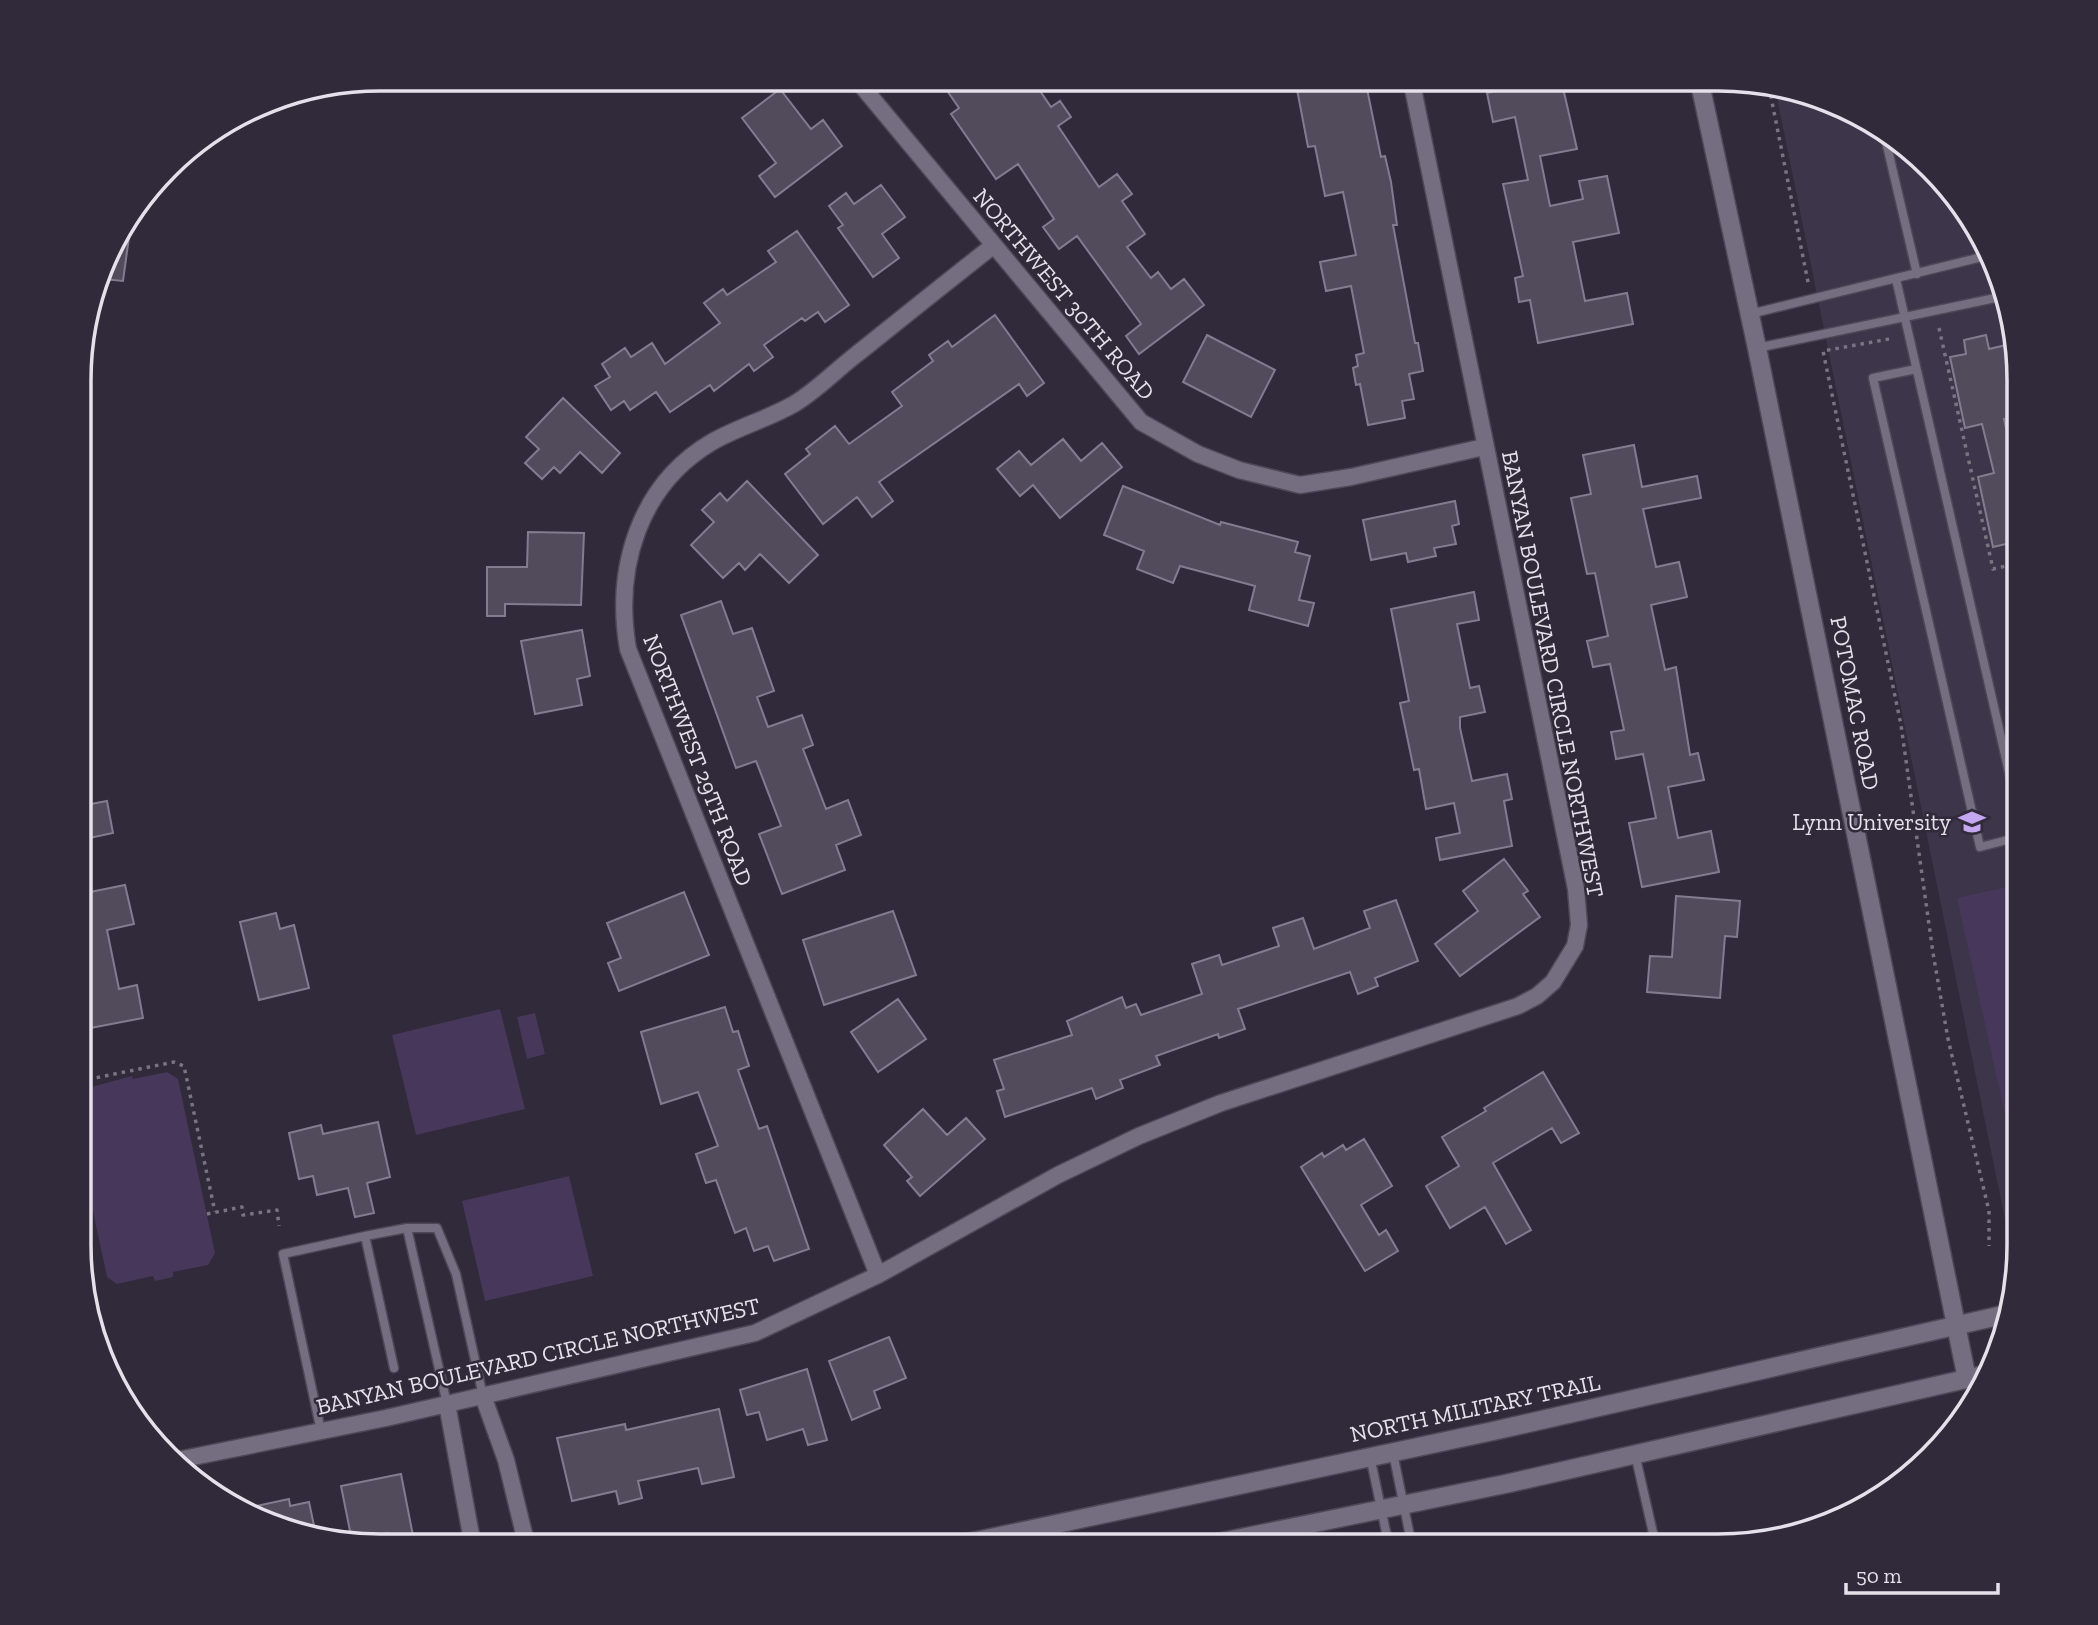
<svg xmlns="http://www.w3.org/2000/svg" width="2098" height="1625" viewBox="0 0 2098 1625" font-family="'Zilla Slab',serif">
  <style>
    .built { fill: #3d354a }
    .green { fill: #46375b }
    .building { fill: #514b5c; stroke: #837c8f; stroke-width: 2 }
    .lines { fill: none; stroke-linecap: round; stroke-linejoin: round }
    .service-casing { stroke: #4d4856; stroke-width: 11 }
    .minor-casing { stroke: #4d4856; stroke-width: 19 }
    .tertiary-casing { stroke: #4d4856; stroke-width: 21 }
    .secondary-casing { stroke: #4d4856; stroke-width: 21 }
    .path { stroke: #797481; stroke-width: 3.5; stroke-dasharray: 3.5 5; stroke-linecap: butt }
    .service { stroke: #756e81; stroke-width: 8 }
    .minor { stroke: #756e81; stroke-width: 16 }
    .tertiary { stroke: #756e81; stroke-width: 18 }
    .secondary { stroke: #756e81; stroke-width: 18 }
    .labels { text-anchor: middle; stroke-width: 5; stroke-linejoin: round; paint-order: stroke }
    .street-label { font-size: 23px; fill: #e5e1eb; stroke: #302a3a }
    .poi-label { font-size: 23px; fill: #e5e1eb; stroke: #302a3a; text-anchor: end }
    .rim { fill: none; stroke: #e5e1eb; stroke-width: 3.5 }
  </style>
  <rect width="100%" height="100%" fill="#302a3a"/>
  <!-- built -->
  <path class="built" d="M1775 88 1833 102 1916 153 1988 247 2019 379 2016 1274Z"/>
  <!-- green -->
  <path class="green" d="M2019 884V1178L1957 898Z
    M500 1009 525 1109 416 1135 392 1035Z
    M535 1013 545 1054 527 1059 517 1017Z
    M167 1072 178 1079 215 1253 208 1265 173 1272V1277L155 1281 153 1276 117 1284 107 1277 80 1151V1090L132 1076 133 1079Z
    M569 1176 593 1276 485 1301 462 1201Z"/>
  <!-- building -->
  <path class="building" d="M939 79H1032L1051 107 1060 101 1071 117 1058 126 1099 187 1117 174 1132 194 1122 201 1145 234 1127 247 1151 278 1158 272 1171 289 1184 279 1204 305 1139 354 1126 336 1141 324 1077 236 1059 249 1043 227 1054 219 1018 164 996 179 951 114 959 108Z
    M1295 79H1365L1381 157 1385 156 1391 182 1397 225H1393L1415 343H1418L1423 371 1409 374 1414 399 1402 401 1405 418 1368 425 1360 384 1356 385 1353 368 1358 366 1356 355 1364 353 1351 286 1326 291 1320 262 1356 255 1343 192 1325 196 1315 146 1308 147Z
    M1552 79H1561L1577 149 1540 156 1550 206 1583 199 1579 181 1607 176 1619 233 1573 242 1585 301 1627 293 1633 324 1538 343 1530 300 1519 302 1515 278 1523 276 1503 184 1528 180 1515 117 1493 122 1487 93Z
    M780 89 811 129 823 120 842 146 775 197 759 176 776 163 742 118Z
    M881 185 905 217 882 234 899 258 873 277 838 228 843 225 829 206 846 193 854 204Z
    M132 215 123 281 102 279 119 230Z
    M797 231 849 305 825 322 818 312 805 321 802 318 764 345 773 357 754 371 749 364 714 391 710 385 670 412 656 392 630 410 624 401 611 410 595 386 610 377 602 364 625 348 631 357 652 343 665 364 720 323 704 303 723 289 727 295 776 262 768 251Z
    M995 315 1044 383 1027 396 1019 384 879 482 893 501 872 517 857 497 823 524 785 474 810 454 806 449 835 426 849 444 902 406 892 392 933 361 929 355 948 341 952 347Z
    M1207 335 1275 370 1251 417 1183 382Z
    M1986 335 1989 349 2006 345 2019 408V416L2004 419 2015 469 2019 468V541L1993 547 1978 477 1994 473 1982 424 1965 428 1950 357 1966 354 1964 340Z
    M563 398 620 453 602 473 580 452 560 473 554 467 542 479 525 463 539 449 526 437Z
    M1063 439 1081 461 1102 443 1122 467 1060 518 1033 485 1020 496 997 469 1019 451 1031 465Z
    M1634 445 1642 487 1697 476 1701 498 1643 509 1656 567 1679 562 1687 597 1651 605 1665 670 1676 667 1690 755 1698 753 1704 780 1668 787 1678 838 1711 831 1719 872 1642 887 1629 823 1656 818 1643 754 1616 759 1611 732 1624 730 1610 664 1593 667 1587 641 1608 636 1595 573 1587 574 1571 498 1591 494 1583 455Z
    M747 481 818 555 789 583 760 554 745 570 739 563 723 578 691 545 714 522 702 510 720 493 727 501Z
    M1123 486 1220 525 1221 522 1298 542 1295 552 1310 556 1299 600 1314 603 1308 626 1249 610 1255 586 1180 566 1173 583 1137 569 1144 551 1104 535Z
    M1455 501 1459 524 1452 526 1456 544 1434 548 1436 556 1408 562 1406 553 1371 560 1363 520Z
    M528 532 584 533 581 605 505 604V616H487V567H527Z
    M1474 592 1479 620 1457 624 1470 688 1479 686 1485 712 1460 717V728L1472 781 1507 774 1512 799 1504 801 1512 846 1440 860 1436 838 1460 833 1454 803 1426 809 1419 769 1414 770 1400 703 1409 701 1391 609Z
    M721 601 733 634 752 628 774 691 757 697 768 727 802 715 813 745 803 749 826 809 848 800 861 835 836 845 845 870 782 894 759 834 781 826 756 761 736 768 681 615Z
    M582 630 590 676 577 679 582 705 535 714 521 641Z
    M107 801 113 833 80 840V806Z
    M1504 859 1528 891 1523 894 1540 917 1460 976 1435 944 1478 911 1463 891Z
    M125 885 134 924 107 930 119 989 137 985 143 1018 80 1030V894Z
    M684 892 709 955 619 991 608 963 621 958 607 923Z
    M1676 896 1740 901 1737 937 1725 936 1720 998 1647 992 1650 956 1672 957Z
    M1396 900 1418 961 1375 978 1378 986 1358 994 1350 972 1238 1009 1245 1029 1219 1038 1218 1034 1156 1056 1160 1065 1120 1080 1123 1088 1096 1099 1092 1088 1005 1117 997 1091 1004 1089 994 1060 1072 1035 1067 1021 1122 997 1126 1008 1136 1004 1141 1015 1202 994 1192 964 1219 955 1222 965 1279 946 1273 928 1303 918 1314 949 1370 928 1364 911Z
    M893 911 916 975 824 1005 803 940Z
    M276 913 280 929 294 925 309 988 259 1000 240 922Z
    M898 999 926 1039 878 1072 851 1032Z
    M725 1007 733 1032 738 1031 749 1066 738 1070 759 1129 767 1126 809 1249 774 1261 768 1246 754 1251 746 1228 735 1233 716 1180 706 1183 696 1154 718 1146 698 1092 661 1104 641 1032Z
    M1543 1072 1579 1133 1561 1143 1552 1128 1493 1163 1531 1230 1506 1244 1485 1207 1450 1228 1426 1186 1459 1166 1442 1137 1486 1111 1484 1108Z
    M923 1109 947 1135 966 1118 985 1139 920 1196 907 1181 912 1177 884 1145Z
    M378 1122 390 1177 367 1183 374 1213 355 1217 348 1188 317 1195 313 1176 299 1179 289 1133 321 1125 323 1134Z
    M1364 1139 1392 1186 1361 1205 1379 1235 1386 1230 1398 1251 1365 1271 1301 1167 1322 1153 1324 1157 1343 1145 1346 1150Z
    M889 1337 906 1378 874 1391 880 1408 852 1420 829 1361Z
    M807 1369 827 1440 808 1445 803 1429 767 1440 759 1412 747 1415 740 1390Z
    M719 1409 734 1477 702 1484 698 1468 638 1481 642 1498 619 1504 616 1491 572 1501 557 1438 625 1424 626 1430Z
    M401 1474 415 1546H390L388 1533 352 1541 341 1486Z
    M289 1499 290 1506 309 1502 316 1535 265 1523 242 1509Z"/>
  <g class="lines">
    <defs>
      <path id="service" d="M1884 133 1917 274
        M1896 279 2019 816
        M1750 314 1990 255
        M1757 348 2000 297
        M1916 369 1873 378 1980 847 2019 837
        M407 1228 447 1404
        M365 1236 407 1228H437L456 1274 483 1396
        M1974 1377 1977 1391
        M321 1431 283 1254 365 1236 394 1368
        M1393 1453 1412 1546
        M1635 1454 1656 1546
        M1370 1456 1389 1546
        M1830 1518 1855 1512
        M1717 1546 1748 1539"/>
      <path id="minor" d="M856 79 1141 422 1198 454 1239 470 1300 485 1351 477 1484 447
        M878 1275 628 649C614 568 639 485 712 442 738 427 768 419 794 404 816 391 836 370 857 354 902 318 948 281 994 245
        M483 1396 506 1460 527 1546
        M447 1404 473 1546
        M173 1461 386 1418 755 1333 878 1275 1058 1175 1139 1136 1221 1103 1518 1006 1537 996 1553 982 1575 946 1579 925 1576 889 1411 79"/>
      <path id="tertiary" d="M1699 79 1757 348 1967 1379"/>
      <path id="secondary" d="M953 1546 1493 1431 2007 1314
        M1202 1546 1505 1484 1988 1374"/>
    </defs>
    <!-- service casing -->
    <use href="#service" class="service-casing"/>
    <!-- minor casing -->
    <use href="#minor" class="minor-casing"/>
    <!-- tertiary casing -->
    <use href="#tertiary" class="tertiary-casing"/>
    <!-- secondary casing -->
    <use href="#secondary" class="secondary-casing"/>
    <!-- path -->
    <path class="path" d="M1769 87 1809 287
      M1939 328 1993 569 2019 563
      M1889 339 1823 351 1901 725 1933 953 1948 1039 1989 1211V1246
      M80 1081 174 1062 184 1066 215 1212
      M207 1214 242 1207 243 1215 277 1210 279 1226"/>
    <!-- service -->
    <use href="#service" class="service"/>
    <!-- minor -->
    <use href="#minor" class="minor"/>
    <!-- tertiary -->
    <use href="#tertiary" class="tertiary"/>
    <!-- secondary -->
    <use href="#secondary" class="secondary"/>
  </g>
  <!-- icons -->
  <defs>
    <symbol id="university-bare" viewBox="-9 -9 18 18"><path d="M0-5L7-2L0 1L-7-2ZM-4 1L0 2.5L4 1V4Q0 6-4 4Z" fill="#c5a7f1" stroke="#302a3a" stroke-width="2.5" paint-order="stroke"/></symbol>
  </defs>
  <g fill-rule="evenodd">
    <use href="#university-bare" x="1953" y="803" width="38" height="38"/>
  </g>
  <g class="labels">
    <!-- street labels -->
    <g class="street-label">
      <text transform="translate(1064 294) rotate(50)" y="8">NORTHWEST 30TH ROAD</text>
      <text transform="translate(1553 674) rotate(79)" y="8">BANYAN BOULEVARD CIRCLE NORTHWEST</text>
      <text transform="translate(1855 703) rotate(79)" y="8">POTOMAC ROAD</text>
      <text transform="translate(698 760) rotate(69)" y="8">NORTHWEST 29TH ROAD</text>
      <text transform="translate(538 1356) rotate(-13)" y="8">BANYAN BOULEVARD CIRCLE NORTHWEST</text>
      <text transform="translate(1475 1408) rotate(-12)" y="8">NORTH MILITARY TRAIL</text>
    </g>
    <!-- poi labels -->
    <g class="poi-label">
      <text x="1951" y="830">Lynn University</text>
    </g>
  </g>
  <!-- crop -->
  <path d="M0 0H2098V1625H0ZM380 91H1718A289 289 0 0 1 2007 380V1245A289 289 0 0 1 1718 1534H380A289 289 0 0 1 91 1245V380A289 289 0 0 1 380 91Z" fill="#302a3a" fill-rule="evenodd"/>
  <path class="rim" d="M380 91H1718A289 289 0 0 1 2007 380V1245A289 289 0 0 1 1718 1534H380A289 289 0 0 1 91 1245V380A289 289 0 0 1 380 91Z"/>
  <!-- scale -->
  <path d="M1846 1583v10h152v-10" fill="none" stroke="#e5e1eb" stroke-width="3.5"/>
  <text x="1856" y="1583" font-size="21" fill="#e5e1eb" stroke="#302a3a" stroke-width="5" paint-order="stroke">50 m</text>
</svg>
